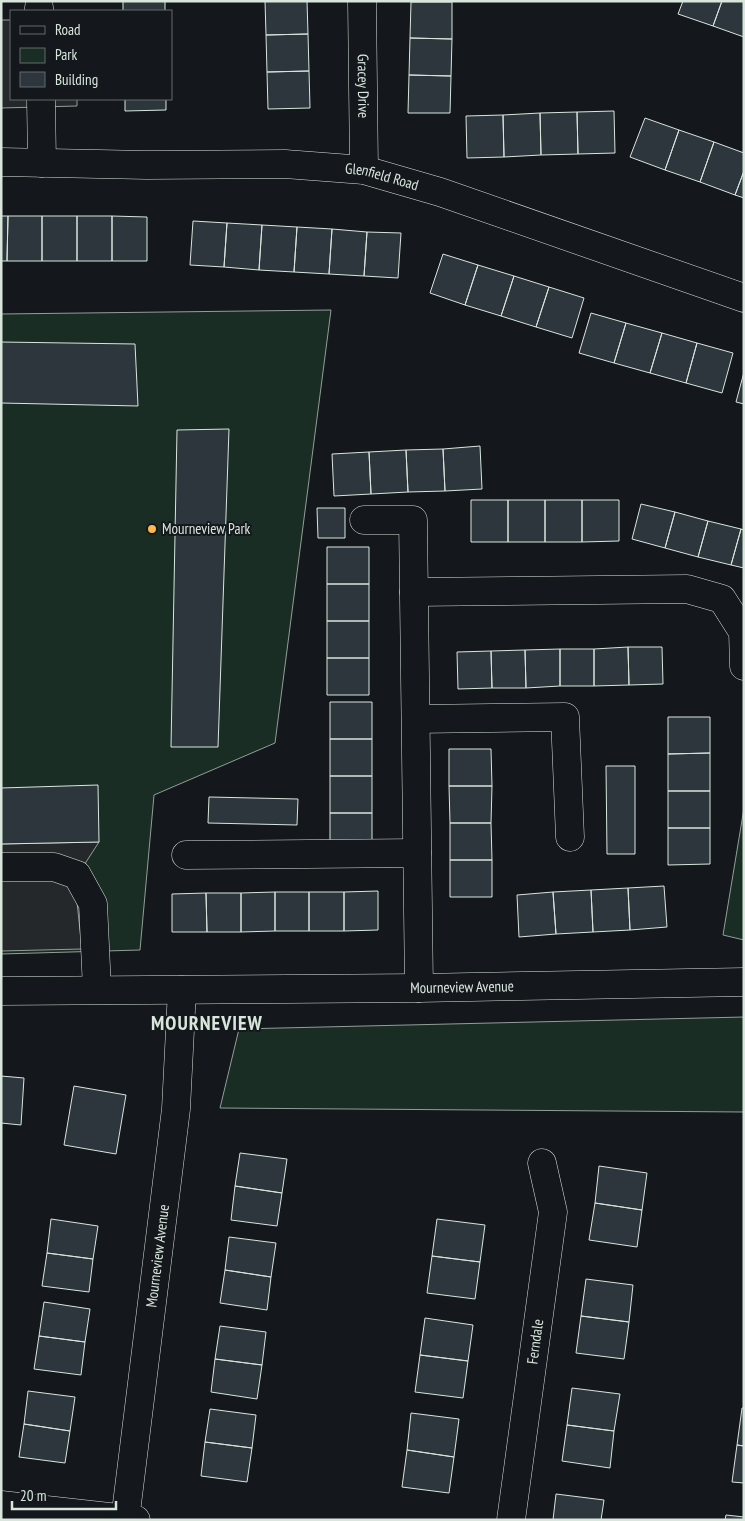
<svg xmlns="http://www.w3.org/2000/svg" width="745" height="1521" viewBox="0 0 745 1521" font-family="'PT Sans Narrow',sans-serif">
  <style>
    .green { fill: #1a2d24; stroke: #939e99 }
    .parking { fill: #24282b; stroke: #939e99 }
    .building { fill: #2c363c; stroke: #d8e6dc }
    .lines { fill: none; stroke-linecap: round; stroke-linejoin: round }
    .minor-casing { stroke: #d8e6dc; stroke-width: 29 }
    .minor { stroke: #14181c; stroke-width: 28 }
    .poi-dot { fill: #ffb74d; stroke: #14181c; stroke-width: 2 }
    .labels { text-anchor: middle; stroke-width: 4; stroke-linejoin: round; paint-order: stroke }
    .street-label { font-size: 15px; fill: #d8e6dc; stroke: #14181c }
    .poi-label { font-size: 15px; fill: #d8e6dc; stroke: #14181c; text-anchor: start }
    .district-label { font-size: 20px; font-weight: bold; letter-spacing: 1px; fill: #d8e6dc; stroke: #14181c }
  </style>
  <rect width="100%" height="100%" fill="#14181c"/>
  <!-- green -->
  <path class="green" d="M331 310 275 743 154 795 140 950 1 954V314Z
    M744 808V940L723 935Z
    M744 1017V1112L220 1108 239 1029Z"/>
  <!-- parking -->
  <path class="parking" d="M1 20H11V99H77V106L1 108Z
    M99 842 77 876V902L82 949 1 951V844Z"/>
  <!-- building -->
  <path class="building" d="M123 1H165V11H123Z
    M265 1H307L308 34 266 35Z
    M683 1H722L713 26 678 14Z
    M722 1H744V37L713 26Z
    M411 2H452V39L410 38Z
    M308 34 309 71 267 72 266 35Z
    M410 38 452 39 451 76 409 75Z
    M309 71 310 108 268 109 267 72Z
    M409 75 451 76 450 113H408Z
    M125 99H166V110L125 111Z
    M614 111 615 153 578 154 577 112Z
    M577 112 578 154 541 155 540 113Z
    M540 113 541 155 504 157 503 115Z
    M503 115 504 157 467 158 466 116Z
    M645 118 679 130 665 170 630 157Z
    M679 130 714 142 700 182 665 170Z
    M714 142 744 153V171L735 195 700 182Z
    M744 171V198L735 195Z
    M1 216H8L7 261H1Z
    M8 216H42V261H7Z
    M42 216H77V261H42Z
    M77 216H112V261H77Z
    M112 216 147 217V261H112Z
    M193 221 227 223 224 267 190 265Z
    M227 223 262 225 259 270 224 267Z
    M262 225 297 227 294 272 259 270Z
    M297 227 332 229 329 274 294 272Z
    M332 229 367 232 364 276 329 274Z
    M367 232 401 233 398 278 364 276Z
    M443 254 478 265 465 305 430 293Z
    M478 265 514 276 501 316 465 305Z
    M514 276 549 287 536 327 501 316Z
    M549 287 584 298 572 338 536 327Z
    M591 313 626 323 614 363 579 353Z
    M626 323 662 333 650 373 614 363Z
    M662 333 697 343 686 383 650 373Z
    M1 342 135 344 138 406 1 403Z
    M697 343 733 353 722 393 686 383Z
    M744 372V404L736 402Z
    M229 429 218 747H171L177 430Z
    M480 446 482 489 445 491 443 449Z
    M443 449 445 491 408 492 406 450Z
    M406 450 408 492 371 494 369 452Z
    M369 452 371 494 334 496 332 454Z
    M471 500H508V542H471Z
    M508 500H545V542H508Z
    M545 500H582V542H545Z
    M582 500H619V541L582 542Z
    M641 504 675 512 665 548 632 539Z
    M317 508H345V538H318Z
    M675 512 708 521 698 557 665 548Z
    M708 521 741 529 731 565 698 557Z
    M741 529 744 530V568L731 565Z
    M327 547H369V584H327Z
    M327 584H369V621H327Z
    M327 621H369V658H327Z
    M628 647 629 685 594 686V649Z
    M628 647H662L663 684 629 685Z
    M560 649H594V686H560Z
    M560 649V686L526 688 525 650Z
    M525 650 526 688H492L491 651Z
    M491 651 492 688 458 689 457 652Z
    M327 658H369V695H327Z
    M330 702H372V739H330Z
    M668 717H710V753L668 754Z
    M330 739H372V776H330Z
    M449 749H491L492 786H449Z
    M710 753V791H668V754Z
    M606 766H635V854H607Z
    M330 776H372V813H330Z
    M98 785 99 842 1 844V788Z
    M449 786H492L491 823H450Z
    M668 791H710V828H668Z
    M209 797 298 799 297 825 208 823Z
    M330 813H372V850H330Z
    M450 823H491L492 860H450Z
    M668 828H710V864L668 865Z
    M450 860H492V897H450Z
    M664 886 667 927 630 930 628 888Z
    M628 888 630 930 593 932 591 890Z
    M591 890 593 932 556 934 553 892Z
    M378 891V930L344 931V892Z
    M275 892H309V931H275Z
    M275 892V931L241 932V893Z
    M309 892H344V931H309Z
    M553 892 556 934 519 937 517 895Z
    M206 893H241V932H207Z
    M206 893 207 932H172V894Z
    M1 1076 24 1078 21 1125 1 1123Z
    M74 1086 126 1095 116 1154 64 1145Z
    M240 1153 287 1159 282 1193 235 1186Z
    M599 1166 647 1173 642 1210 595 1203Z
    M235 1186 282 1193 277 1226 231 1220Z
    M595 1203 642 1210 637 1247 589 1240Z
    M51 1219 98 1226 93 1259 47 1253Z
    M437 1219 485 1225 480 1262 432 1256Z
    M229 1237 276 1243 271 1277 225 1270Z
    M47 1253 93 1259 89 1292 42 1286Z
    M432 1256 480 1262 475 1299 427 1293Z
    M225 1270 271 1277 267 1310 220 1303Z
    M586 1279 633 1285 629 1322 581 1316Z
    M44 1302 90 1309 85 1342 39 1336Z
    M581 1316 629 1322 624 1359 576 1353Z
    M425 1318 473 1325 468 1361 420 1355Z
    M220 1326 266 1332 262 1365 215 1359Z
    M39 1336 85 1342 81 1375 34 1369Z
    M420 1355 468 1361 463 1398 415 1392Z
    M215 1359 262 1365 257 1399 211 1392Z
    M572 1388 620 1394 614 1431 567 1425Z
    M28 1391 75 1397 70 1431 24 1424Z
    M742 1408H744V1446L737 1445Z
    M210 1409 256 1415 252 1448 205 1442Z
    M411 1413 459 1419 454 1457 407 1450Z
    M24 1424 70 1431 65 1463 19 1457Z
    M567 1425 614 1431 610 1468 562 1461Z
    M205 1442 252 1448 247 1482 201 1476Z
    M737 1445 744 1446V1483L732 1482Z
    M407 1450 454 1457 449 1493 402 1487Z
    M556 1494 604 1500 601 1520H553Z
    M726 1515 744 1517V1520H725Z"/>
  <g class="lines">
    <defs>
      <g id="minor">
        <path id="s1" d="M362 1 364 170"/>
        <path d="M39 7V11"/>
        <path d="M41 99 42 163"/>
        <path id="s2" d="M1 162 147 165 285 164 364 170 440 192 744 298"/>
        <path d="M364 520H413L419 988"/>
        <path d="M414 592 687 589 722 599 743 632 744 666"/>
        <path d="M416 719 565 717 570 837"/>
        <path d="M186 855 417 853"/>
        <path d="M1 867H54L77 875 93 904 97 989"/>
        <path id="s3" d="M1 991 419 988 744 982"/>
        <path d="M1 1505 136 1520"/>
        <path id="s4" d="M125 1520 176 1109 182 990"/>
        <path id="s5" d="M511 1520 553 1212 542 1163"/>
      </g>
    </defs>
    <!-- minor casing -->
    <use href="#minor" class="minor-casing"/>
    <!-- minor -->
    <use href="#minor" class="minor"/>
  </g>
  <!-- markers -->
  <circle class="poi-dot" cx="152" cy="529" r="5"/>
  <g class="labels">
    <!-- street labels -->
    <g class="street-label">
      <text dy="5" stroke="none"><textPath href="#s1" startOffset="85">Gracey Drive</textPath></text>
      <text dy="5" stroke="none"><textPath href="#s2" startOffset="382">Glenfield Road</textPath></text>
      <text dy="5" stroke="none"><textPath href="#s3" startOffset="461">Mourneview Avenue</textPath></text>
      <text dy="5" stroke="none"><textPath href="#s4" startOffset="266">Mourneview Avenue</textPath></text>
      <text dy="5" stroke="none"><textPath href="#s5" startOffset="180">Ferndale</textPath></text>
    </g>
    <!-- poi labels -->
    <g class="poi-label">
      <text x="162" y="534">Mourneview Park</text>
    </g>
    <!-- district labels -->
    <g class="district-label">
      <text x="207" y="1030">MOURNEVIEW</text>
    </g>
  </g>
  <!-- border -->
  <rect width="745" height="1521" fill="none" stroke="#d8e6dc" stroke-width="5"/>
  <!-- legend -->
  <rect x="10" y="10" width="162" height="90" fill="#14181c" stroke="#626a69"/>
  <rect x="20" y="26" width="25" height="8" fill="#14181c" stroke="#626a69"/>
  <text x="55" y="35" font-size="15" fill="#d8e6dc">Road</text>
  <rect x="20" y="48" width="25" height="15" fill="#1a2d24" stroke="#626a69"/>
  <text x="55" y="60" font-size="15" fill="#d8e6dc">Park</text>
  <rect x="20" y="72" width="25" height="15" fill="#2c363c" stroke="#626a69"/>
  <text x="55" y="85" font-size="15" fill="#d8e6dc">Building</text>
  <!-- scale -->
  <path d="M12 1501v8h104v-8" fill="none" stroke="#d8e6dc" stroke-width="2.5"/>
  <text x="20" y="1501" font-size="15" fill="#d8e6dc" stroke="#14181c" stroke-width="4" paint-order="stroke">20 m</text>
</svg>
